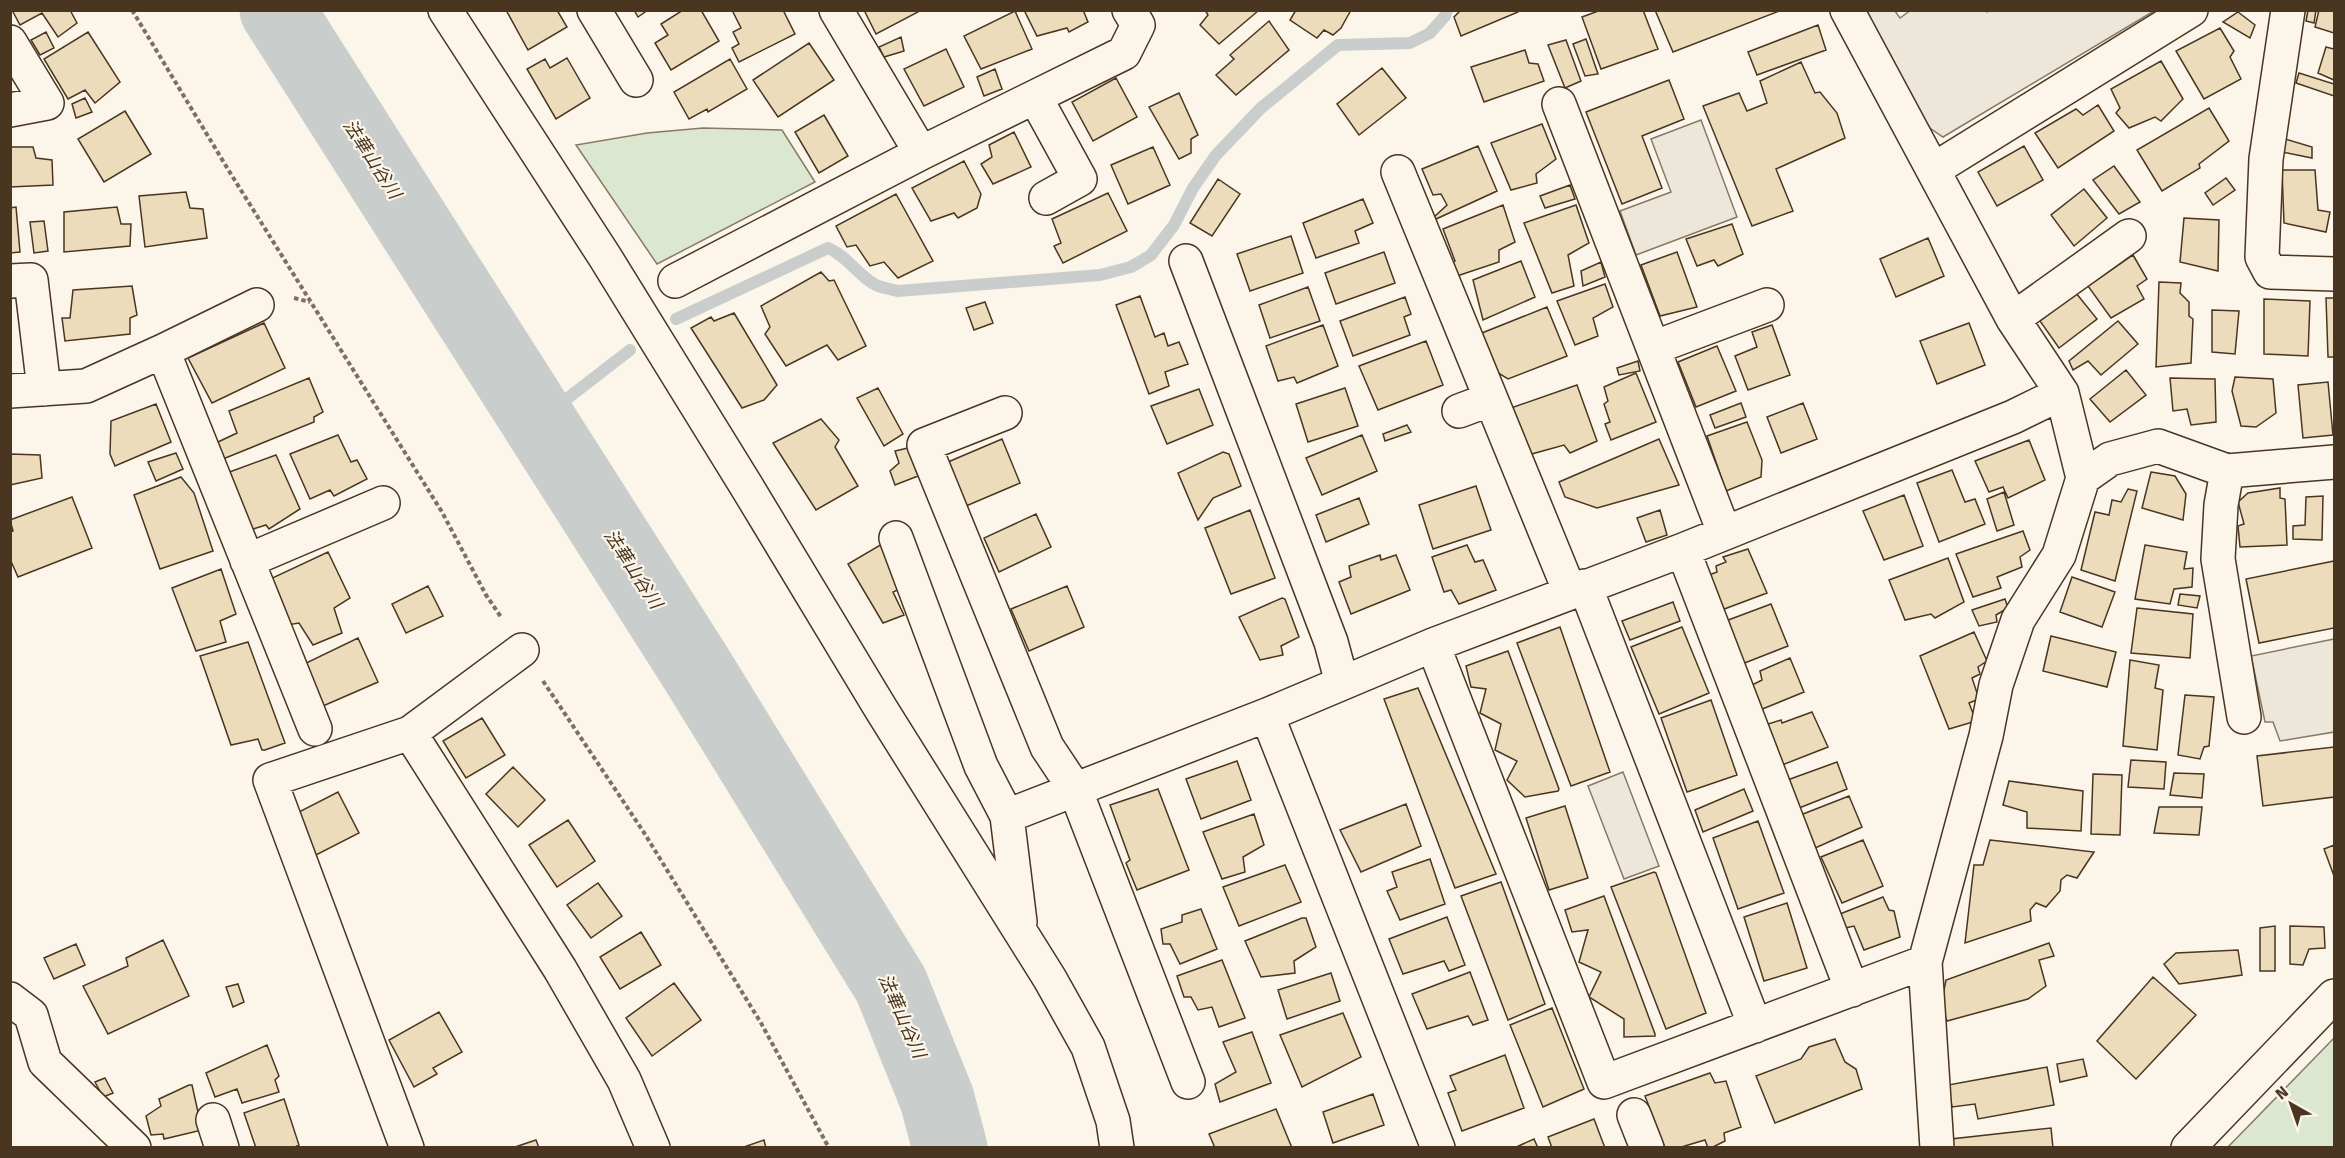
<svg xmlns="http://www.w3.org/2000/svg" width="2345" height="1158" viewBox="0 0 2345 1158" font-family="'Fira Sans','Noto Sans JP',sans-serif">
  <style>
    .green { fill: #dce7d0; stroke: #887966; stroke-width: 1.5 }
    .parking { fill: #ede7d9; stroke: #887966; stroke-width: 1.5 }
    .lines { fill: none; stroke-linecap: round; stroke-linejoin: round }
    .stream { stroke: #c9cecd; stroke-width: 12 }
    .river { stroke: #c9cecd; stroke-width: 75 }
    .building { fill: #ecdcbc; stroke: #4a3520; stroke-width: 1.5 }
    .street-casing { stroke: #4a3520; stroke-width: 36 }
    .secondary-casing { stroke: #4a3520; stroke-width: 36 }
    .path { stroke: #7f6f5c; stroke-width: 4; stroke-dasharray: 4.5 3; stroke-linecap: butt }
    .street { stroke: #fbf6e9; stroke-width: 33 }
    .secondary { stroke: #fbf6e9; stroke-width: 33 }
    .labels { text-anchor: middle; stroke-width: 4.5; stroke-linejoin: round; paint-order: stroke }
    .water-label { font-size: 18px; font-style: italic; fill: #4a3520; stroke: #fbf6e9 }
  </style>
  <rect width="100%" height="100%" fill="#fbf6e9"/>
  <!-- green -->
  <path class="green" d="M703 128 782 130 815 182 657 264 576 145 647 133Z
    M2334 1038V1147H2228Z"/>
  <!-- parking -->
  <path class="parking" d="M1911 10H1985L1987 12 1990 10 2154 11 1943 137 1924 124 1862 11H1895L1900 18Z
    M1701 120 1737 217 1636 255 1620 211 1671 192 1651 139Z
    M2334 639V732L2280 741 2273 722H2265L2251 656Z
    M1623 772 1659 866 1624 879 1588 786Z"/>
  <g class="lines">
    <!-- stream -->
    <path class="stream" d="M676 319 828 248C847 256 857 274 874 284 881 288 891 289 898 291L1100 275 1131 267 1151 255 1174 225 1193 188 1216 155 1261 108 1338 45 1410 43 1430 33 1445 16 1447 10
      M537 422 630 350"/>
    <!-- river -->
    <path class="river" d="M277 10 694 665 891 985 937 1099 950 1148"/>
  </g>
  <!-- building -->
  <path class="building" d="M12 10H70L77 23 58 37 42 13 20 25Z
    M506 10H557L567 27 528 50Z
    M634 10H648L638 17Z
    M683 10H701L719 41 671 70 655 43 668 35 661 24Z
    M732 10H783L795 34 739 62 732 48 739 44 733 32 741 28Z
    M864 10H917L918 12 876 34Z
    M1024 10H1083L1088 22 1069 32 1067 28 1037 36Z
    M1205 10H1258V11L1219 44 1200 25 1208 15Z
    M1351 10 1341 28 1333 35 1324 30 1317 38 1290 20 1296 10Z
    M1461 10H1518V12L1461 36 1454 17Z
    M1601 10H1643L1658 49 1601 69 1582 17Z
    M1655 10H1782L1673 52Z
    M2308 10H2316L2314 23 2306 21Z
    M2319 10H2334V33L2315 27Z
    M1015 11 1032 49 981 69 964 36Z
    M2238 12 2255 25 2250 38 2223 22Z
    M1269 21 1289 50 1236 95 1216 75 1234 59 1230 55Z
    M1818 25 1826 50 1757 75 1748 52Z
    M2220 28 2234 51 2230 57 2241 79 2204 99 2176 51Z
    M46 32 54 48 40 55 31 40Z
    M88 32 120 82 95 103 85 90 68 99 44 59Z
    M901 37 904 51 884 57 879 47Z
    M1586 39 1598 74 1585 76 1573 44Z
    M1566 40 1581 81 1565 88 1548 45Z
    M809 43 834 80 778 117 753 80Z
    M2326 47 2334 49V80L2318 73Z
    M946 49 964 87 924 106 904 69Z
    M1525 50 1529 63 1538 64 1544 81 1484 102 1471 67Z
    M567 58 590 98 556 119 527 69 545 59 550 68Z
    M730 59 747 89 708 112 707 109 689 119 674 92Z
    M2161 61 2183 99 2161 121 2155 117 2129 128 2116 113 2120 108 2111 89Z
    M1801 62 1815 93 1820 92 1837 113 1845 138 1776 169 1793 211 1752 226 1703 106 1739 93 1747 111 1767 103 1760 81Z
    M1382 68 1406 98 1359 135 1337 104Z
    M995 69 1002 89 984 96 977 77Z
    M2299 73 2334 84V96L2296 83Z
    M1116 78 1137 117 1093 141 1072 102Z
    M1669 80 1684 119 1642 136 1662 188 1622 204 1586 112Z
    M1179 93 1198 135 1191 139V153L1179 159 1149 107Z
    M85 98 92 112 76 118 72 104Z
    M2098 105 2114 131 2058 168 2035 133 2076 109 2083 115Z
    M2209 108 2229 141 2199 164 2200 168 2162 191 2137 150Z
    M125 111 151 154 104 182 78 139Z
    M824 115 848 156 819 173 795 132Z
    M1542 124 1556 159 1536 174 1537 183 1511 190 1491 143Z
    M1014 132 1031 167 993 184 981 164 992 157 989 145Z
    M2285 139 2312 147V158L2282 152Z
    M1478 146 1497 191 1436 219 1434 217 1447 205 1441 194 1433 195 1422 169Z
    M2024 146 2043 180 1997 206 1978 172Z
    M10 147H33L36 158 52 160 53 185 10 187Z
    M1153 147 1170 185 1128 204 1111 165Z
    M964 161 981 194 977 208 958 218 954 213 931 221 912 188Z
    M2114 166 2140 202 2119 214 2093 180Z
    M2282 170H2315L2318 210 2330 212 2326 232 2284 223Z
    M2226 178 2235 190 2213 205 2205 193Z
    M1218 179 1240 194 1212 236 1190 223Z
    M1570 185 1575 199 1545 208 1540 196Z
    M2084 189 2107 218 2074 246 2051 215Z
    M186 192 190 208 203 209 207 238 145 247 139 196Z
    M1108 193 1127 231 1063 263 1054 246 1061 243 1052 219Z
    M896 194 933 261 898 278 884 262 870 266 856 245 847 247 836 226Z
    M1363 199 1373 223 1355 231 1359 243 1316 258 1303 223Z
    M1503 205 1515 242 1499 250V262L1454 277 1450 264 1455 261 1443 229Z
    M1576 205 1589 243 1568 255 1574 286 1552 293 1524 223Z
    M16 207 20 252 10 253V208Z
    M117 207 121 224H131L130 246 64 252V212Z
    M2184 218 2219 220 2218 271 2180 262Z
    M44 221 48 251 34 253 30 222Z
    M1732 224 1743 254 1718 266 1714 260 1697 266 1686 239Z
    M1291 236 1303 273 1250 291 1237 254Z
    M1928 238 1944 276 1896 297 1880 259Z
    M1384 252 1395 283 1336 304 1325 273Z
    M1677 252 1697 307 1660 316 1641 265Z
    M2133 255 2147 279 2137 286 2144 299 2111 318 2088 286Z
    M1521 261 1535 297 1483 320 1473 280Z
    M1601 262 1605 277 1583 286 1581 271Z
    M821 272 829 281 834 280 866 346 838 360 827 345 786 366 765 334 770 327 761 306Z
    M2159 282 2181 283 2180 293 2189 302V316L2193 319 2191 363 2156 367Z
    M1605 284 1613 307 1593 318 1598 336 1575 345 1557 301Z
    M132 286 137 315 130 318V334L65 341 62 318H70L73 290Z
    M1308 287 1320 321 1270 338 1259 305Z
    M2076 293 2097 319 2059 348 2040 321Z
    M1140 296 1155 337 1164 333 1168 346 1179 342 1188 364 1165 372 1169 386 1149 394 1116 305Z
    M1405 297 1411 314 1404 317 1410 335 1353 356 1340 321Z
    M2326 298H2334V357H2328Z
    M2264 299 2310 301 2308 356 2264 354Z
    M985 302 993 323 974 330 966 308Z
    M1547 307 1567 356 1508 379 1495 371 1477 335Z
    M2212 310 2239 311 2235 354 2212 352Z
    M734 313 777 385 764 400 742 408 691 328 711 317 714 321Z
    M2118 321 2138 344 2101 375 2088 361 2073 370 2069 361Z
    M264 323 285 368 212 403 188 358Z
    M1969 323 1985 365 1937 384 1920 341Z
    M1323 325 1338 366 1297 383 1294 377 1278 381 1266 346Z
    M1772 325 1790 375 1748 390 1735 356 1757 347 1752 332Z
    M1426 341 1443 385 1378 410 1359 366Z
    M1717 346 1736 391 1696 407 1678 362Z
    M1638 361 1640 371 1619 375 1617 368Z
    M2126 370 2146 395 2110 422 2090 399Z
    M1636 373 1656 422 1611 440 1605 424 1610 422 1604 404 1608 401 1604 387Z
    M2235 377 2273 379 2276 413 2256 427 2241 426 2232 391Z
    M309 378 323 412 314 417V422L223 459 218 442 237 433 229 411Z
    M2170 378 2215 379 2216 422 2191 425 2187 409 2173 411Z
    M2328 382 2333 435 2303 438 2298 385Z
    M1577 385 1597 441 1570 453 1564 445 1528 455 1508 409Z
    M878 388 903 434 884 446 857 398Z
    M1345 388 1358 426 1308 442 1296 404Z
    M1199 389 1213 425 1167 444 1151 406Z
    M1741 403 1746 417 1715 428 1710 415Z
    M1803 403 1817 439 1781 453 1767 417Z
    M156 404 171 442 115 466 110 454 111 421Z
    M821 419 839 440 835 447 858 486 816 510 773 443Z
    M1747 422 1762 460 1761 477 1726 491 1707 436Z
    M1407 425 1411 432 1385 441 1383 434Z
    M338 435 351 462 357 460 367 479 334 496 330 490 310 499 290 454Z
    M1362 435 1377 471 1322 495 1306 458Z
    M1002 439 1020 483 966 506 948 462Z
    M1659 439 1679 485 1597 508 1565 497 1559 482Z
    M2029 440 2045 480 2008 498 2003 487 1989 492 1975 461Z
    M908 448 918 476 895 485 890 471 899 463 895 451Z
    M1223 452 1229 454 1241 486 1213 498 1198 520 1178 473Z
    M176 453 183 469 156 481 148 462Z
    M10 454 40 455 42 478 10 485Z
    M276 455 300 509 269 529 266 525 247 531 224 474Z
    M1952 470 1965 502 1975 499 1985 524 1939 542 1917 483Z
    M2151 472 2175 476 2186 494 2183 520 2142 508Z
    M181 477 194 493 213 551 160 569 134 495Z
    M1476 486 1491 530 1433 549 1419 505Z
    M2280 488V498L2285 499 2287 545 2240 547 2238 526 2244 524 2238 502 2248 493Z
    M2128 489 2137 491 2115 581 2081 570 2095 512 2109 515 2112 500 2121 502Z
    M2004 492 2014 525 1997 531 1987 499Z
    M1904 495 1923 546 1884 560 1863 511Z
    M2323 496 2322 540 2293 539V526L2305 525 2306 497Z
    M72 497 92 548 18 577 10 559V532L13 531 10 520Z
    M1359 498 1369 524 1326 542 1316 515Z
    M1250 510 1275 578 1231 594 1205 528Z
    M1660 510 1667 535 1646 542 1637 518Z
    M1036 514 1051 547 999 572 984 538Z
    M2023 531 2030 550 2020 557 2022 567 1997 577 2001 588 1973 597 1956 554Z
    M882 544 902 588 893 592 904 615 883 623 848 564Z
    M1467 545 1475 562 1483 560 1496 590 1459 604 1451 590 1444 592 1432 557Z
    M2145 545 2187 552 2184 569 2193 568 2192 587 2174 589 2170 604 2135 599Z
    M1748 549 1767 593 1719 611 1704 577 1717 572 1716 566 1726 562 1723 557Z
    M328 552 350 598 334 608 342 633 313 645 299 623 287 625 268 580Z
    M1380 555 1381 560 1396 555 1410 590 1351 614 1339 582 1351 577 1349 566Z
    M1948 558 1964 602 1935 618 1931 614 1905 620 1889 580Z
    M2334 561V628L2259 643 2246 579Z
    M221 569 236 614 220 621 226 642 196 651 172 588Z
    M2072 577 2115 592 2102 627 2060 612Z
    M428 586 443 616 406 633 392 604Z
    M1067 586 1084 627 1029 651 1011 609Z
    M2180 594 2200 596 2197 608 2178 605Z
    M1282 598 1285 599 1299 637 1281 646 1283 655 1260 660 1239 617Z
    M2005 599 2008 608 1996 615 1997 622 1979 626 1972 610Z
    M1673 602 1680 621 1630 640 1622 621Z
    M1771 604 1788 646 1742 664 1723 622Z
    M2137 608 2193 614 2190 658 2131 653Z
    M1560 627 1610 772 1571 786 1517 643Z
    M1682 627 1709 693 1659 714 1631 647Z
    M1974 632 1987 661 1978 667 1980 674 1972 678 1979 699 1969 703 1976 721 1949 729 1920 656Z
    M2051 636 2116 652 2107 687 2043 671Z
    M358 638 378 682 323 706 302 665Z
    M248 642 285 743 265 750H262L258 739 231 745 200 656Z
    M1508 651 1559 789 1558 791 1525 797 1507 780 1517 761 1495 750 1501 724 1480 713 1486 689 1471 687 1466 666Z
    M1790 658 1804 692 1760 710 1750 686 1762 680 1760 671Z
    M2130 660 2159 665 2155 688 2163 690 2157 750 2123 746Z
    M1418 688 1496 874 1455 888 1384 699Z
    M2185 695 2214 697 2209 746 2204 747 2200 759 2178 755Z
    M1711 700 1737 775 1687 792 1661 718Z
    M1812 712 1828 747 1777 767 1759 727 1781 720 1782 723Z
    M482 718 505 755 466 778 443 741Z
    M2334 747V797L2263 806 2257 756Z
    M2131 760 2166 762 2164 789 2128 787Z
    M1237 761 1251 800 1201 819 1186 779Z
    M1837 762 1847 789 1794 810 1782 782Z
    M513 767 545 800 518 827 486 794Z
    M2174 773 2204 774 2202 798 2170 795Z
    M2093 774 2122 775 2120 835 2091 834Z
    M2009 781 2083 791 2081 831 2027 828V812L2003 805Z
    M1158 789 1189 870 1137 890 1126 863 1130 860 1110 805Z
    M1744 789 1753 811 1703 832 1695 810Z
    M338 792 359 833 314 856 293 815Z
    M1849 796 1862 827 1813 849 1798 816Z
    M1406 804 1421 846 1361 872 1340 830Z
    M1565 806 1588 878 1549 890 1526 818Z
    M2159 807H2202L2199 835 2154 833Z
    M1254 814 1264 845 1243 857 1245 872 1222 879 1203 832Z
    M568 820 595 861 557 887 529 845Z
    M1758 821 1784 893 1738 909 1713 838Z
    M1863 840 1883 886 1842 903 1821 857Z
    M1990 840 2094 852 2077 878 2067 875 2061 880 2060 891 2046 907 2036 903 2030 910 2031 921 1965 943 1974 865H1983Z
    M2334 845V876L2324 849Z
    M1430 859 1445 904 1400 920 1387 891 1397 887 1392 872Z
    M1285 865 1301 902 1239 926 1223 887Z
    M1654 872 1656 873 1706 1013 1666 1029 1611 887Z
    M1501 882 1545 1004 1508 1020 1461 896Z
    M598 883 622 916 591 938 567 905Z
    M1604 896 1655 1034V1036L1624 1037V1019L1589 997 1601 972 1579 962 1588 930 1572 932 1565 910Z
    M1883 897 1889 910 1894 911 1900 937 1864 950 1854 926 1845 928 1840 914Z
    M1787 903 1807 968 1764 981 1744 917Z
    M1201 909 1217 949 1180 964 1170 944H1163L1161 929 1182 922V915Z
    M1447 917 1465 965 1449 971 1444 961 1403 974 1389 939Z
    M1302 918H1306L1316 947 1294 961 1295 973 1261 977 1245 941Z
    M2275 926V971H2260V928Z
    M2290 926 2324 927 2325 948 2309 949 2303 965 2290 964Z
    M641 932 661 965 620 989 600 957Z
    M163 940 189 996 108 1034 83 986 128 966 126 958Z
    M2049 943 2054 956 2039 960 2046 986 2028 999 1947 1021 1941 1005 1946 980Z
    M76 944 85 965 54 979 44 958Z
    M2238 950 2242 975 2179 984 2164 964 2176 953Z
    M1222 960 1245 1018 1219 1027 1212 1007 1198 1010 1191 997H1184L1177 976Z
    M1470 972 1488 1020 1473 1025 1468 1016 1427 1029 1412 994Z
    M1331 973 1340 1001 1287 1019 1278 990Z
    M2153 977 2196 1015 2136 1079 2097 1041Z
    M674 983 701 1020 652 1056 626 1018Z
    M238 984 244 1002 233 1007 226 987Z
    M1552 1008 1584 1089 1543 1107 1510 1025Z
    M439 1012 462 1052 433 1068 437 1074 414 1087 389 1040Z
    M1343 1013 1361 1057 1302 1087 1280 1035Z
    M1252 1032 1271 1083 1220 1102 1215 1084 1236 1072 1223 1042Z
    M1835 1039 1845 1062 1856 1069 1862 1089 1775 1123 1756 1076 1801 1059 1809 1047Z
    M267 1045 279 1076 275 1080 279 1092 242 1103 237 1089 215 1097 206 1073Z
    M1505 1055 1524 1108 1462 1131 1448 1093 1456 1090 1450 1076Z
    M2083 1059 2087 1076 2060 1082 2057 1064Z
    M2047 1067 2054 1105 1978 1119 1975 1104 1952 1107 1948 1085Z
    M1710 1073 1715 1083 1726 1081 1741 1127 1724 1133 1725 1141 1711 1148H1708L1705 1140 1678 1148H1665L1645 1096Z
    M105 1078 113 1093 103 1097 95 1082Z
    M189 1085H192L202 1130 164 1139 163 1134 151 1135 146 1116 161 1106 159 1099Z
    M1373 1094 1384 1125 1333 1143 1323 1112Z
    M284 1099 299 1145 293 1148H256L244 1113Z
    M1276 1109 1292 1148H1215L1209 1134Z
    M1594 1119 1605 1148H1552L1548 1137Z
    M2051 1128 2053 1148H1950L1951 1139Z
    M1534 1139 1538 1148H1514Z
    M536 1140 539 1148H512Z
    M764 1140 766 1148H741Z"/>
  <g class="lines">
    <defs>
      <path id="street" d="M445 10 605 257 747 487 881 709 1050 979 1088 1047 1113 1121 1117 1148
        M594 10 636 80
        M836 10 921 153
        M1847 10 2013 319 2062 393 2083 478 2059 555 2018 620 1996 685 1986 736 1925 962 1937 1148
        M2288 10 2266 159 2262 257 2270 272 2334 274
        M10 42 47 103 10 110
        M1035 97 1080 179 1046 198
        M1559 104 1724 532
        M1933 170 2191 10
        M1398 172 1570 592
        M1186 261 1331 642 1342 683
        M10 281 31 280 44 389
        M675 281 921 153 1124 53 1138 25 1129 10
        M2013 319 2129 236
        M1653 348 1767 305
        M163 351 315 729
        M10 391 86 386 163 351 257 305
        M1459 411 1491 399
        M1005 413 924 445 1047 747 1075 789 1188 1082
        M2227 471 2221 505 2218 559 2244 717
        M2083 478 2110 459 2158 446 2227 471 2334 462
        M896 538 981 766 1007 816
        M1683 550 1852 990
        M247 561 383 503
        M1585 586 1755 1026
        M1433 645 1604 1082 1925 962
        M1267 715 1438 1148
        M410 733 560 969 624 1080 653 1148
        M1020 922 1007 816 1267 715 1433 645 1683 550 2013 417 2062 393
        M10 999 31 1015 45 1062 134 1148
        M1634 1115 1647 1148
        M213 1120 222 1148
        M407 1148 270 780 410 733 522 650"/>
      <path id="secondary" d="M2188 1148 2334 996"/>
    </defs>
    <!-- street casing -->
    <use href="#street" class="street-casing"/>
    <!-- secondary casing -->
    <use href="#secondary" class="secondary-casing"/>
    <!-- path -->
    <path class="path" d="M132 10 229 171 442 512 486 595 501 617
      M294 298 310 302
      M543 681 643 831 761 1023 829 1148"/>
    <!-- street -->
    <use href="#street" class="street"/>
    <!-- secondary -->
    <use href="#secondary" class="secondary"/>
  </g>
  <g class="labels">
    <!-- water labels -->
    <g class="water-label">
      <text transform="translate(372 159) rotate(57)" y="6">法華山谷川</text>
      <text transform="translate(633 569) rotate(57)" y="6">法華山谷川</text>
      <text transform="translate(902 1016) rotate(66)" y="6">法華山谷川</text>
    </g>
  </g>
  <!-- border -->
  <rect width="2345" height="1158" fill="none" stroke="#4a3520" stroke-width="24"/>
  <!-- north arrow -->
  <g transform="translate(2291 1104) rotate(320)" stroke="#fbf6e9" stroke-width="4.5" paint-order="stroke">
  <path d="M0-4.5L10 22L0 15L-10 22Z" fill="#4a3520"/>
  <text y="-9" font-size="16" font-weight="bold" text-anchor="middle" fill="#4a3520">N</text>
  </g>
</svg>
